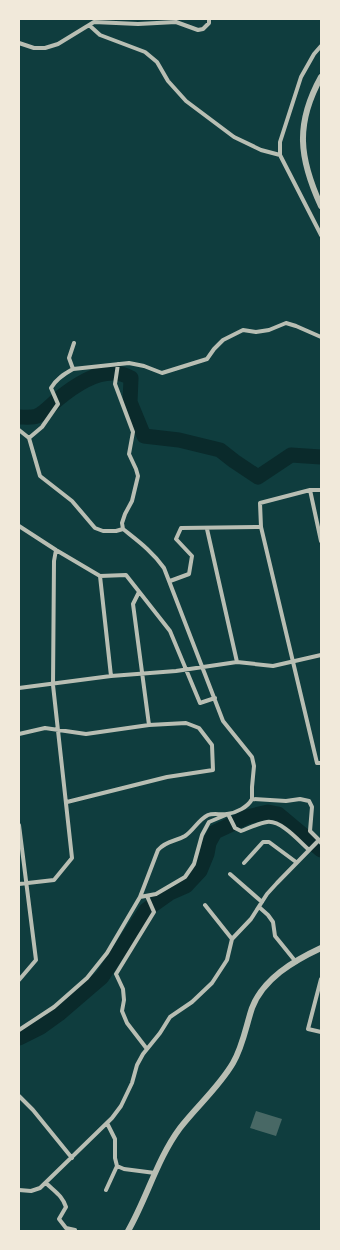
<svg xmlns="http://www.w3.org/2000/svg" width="340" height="1250" viewBox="0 0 340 1250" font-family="Signika,sans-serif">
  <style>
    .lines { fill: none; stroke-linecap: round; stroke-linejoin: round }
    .river { stroke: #0a2a2b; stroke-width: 15 }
    .building { fill: #486865 }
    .minor { stroke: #b8beb3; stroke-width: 4 }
    .tertiary { stroke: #b8beb3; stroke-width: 6 }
  </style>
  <rect width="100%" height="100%" fill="#0f3d3e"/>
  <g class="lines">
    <!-- river -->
    <path class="river" d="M19 417C25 417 32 418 37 416 44 413 51 405 57 400 76 384 106 363 131 378L130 402 144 436 179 440 220 450 234 461 258 477 291 455 321 457
      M19 1038 41 1027 59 1014 102 977 146 910 170 893 186 886 200 871 207 854 209 843 215 832 247 817 268 812 278 814 321 850"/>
  </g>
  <!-- building -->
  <path class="building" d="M256 1111 282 1119 276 1136 250 1128Z"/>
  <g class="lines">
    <!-- minor -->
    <path class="minor" d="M89 25 100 35 145 52 157 62 168 81 186 101 234 137 261 150 280 155
      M19 43 34 48H45L58 44 94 22 138 24 176 22 198 30 203 29 209 23V19
      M321 46 314 54 301 77 280 142V155L321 235
      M118 364 115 384 133 432 129 454 136 469 138 476 132 501 125 514 122 523 123 529C138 541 152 551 164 568L223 721 252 757 254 766 252 787V799L286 801 300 799 309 801 312 807 310 831 319 840
      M73 369 69 358 74 343
      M19 430 29 438 40 476 72 501 95 528 103 531H116L123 529
      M29 438 42 427 58 404 51 388C56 379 64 374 73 369L129 363 144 366 162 373 207 359 214 349 223 340 243 330 256 332 269 330 286 323 296 326 321 337
      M310 490 321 541
      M321 490H310L260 503 261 527 317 763H321
      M19 526 56 550 100 576 126 575 170 631 200 703 215 698
      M207 529 237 662
      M100 576 111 676
      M170 581 189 574 192 556 176 539 181 528 261 527
      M139 592 133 604 149 725
      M19 688 111 676 176 671 237 662 273 666 321 655
      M19 734 45 728 86 734 149 725 186 723 199 728 212 745 213 770 167 777 67 802
      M19 825 36 960 19 980
      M244 863 263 842H269L296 862
      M230 874 262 902
      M19 884 54 880 72 858 53 685 54 561 56 550
      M140 897 156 894 185 877 194 864 202 835 209 822 228 814 235 828 241 831C249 828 259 823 267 822 281 820 299 841 308 849
      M205 905 232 939
      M259 907 268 915 273 922 275 936 296 962
      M321 979 308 1029 321 1032
      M19 1030 54 1007 87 978 107 953 140 897 158 850C167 840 175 842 185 836 194 830 198 820 208 815 213 813 221 815 227 814 236 813 248 807 252 799
      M147 1049 127 1023 122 1011 124 1000 123 989 116 974 154 912 147 896
      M19 1096 33 1110 72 1158
      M107 1123 115 1139V1158L117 1166 124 1169 155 1173
      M46 1183C55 1192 62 1195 66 1207L59 1219 66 1228 75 1230
      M19 1190 31 1191 40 1188 112 1118 121 1106 132 1083 137 1065 143 1054 160 1033 170 1017 192 1002 212 983 227 960 232 939 251 919 267 894 277 883 319 840 321 843
      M106 1190 117 1166"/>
    <!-- tertiary -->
    <path class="tertiary" d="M321 77C295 124 299 158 321 206
      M128 1231C147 1198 157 1159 180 1128 197 1106 219 1087 233 1063 243 1046 246 1026 252 1008 263 979 293 961 321 948"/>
  </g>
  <!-- border -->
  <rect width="340" height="1250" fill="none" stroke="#f1e9da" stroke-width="40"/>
</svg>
